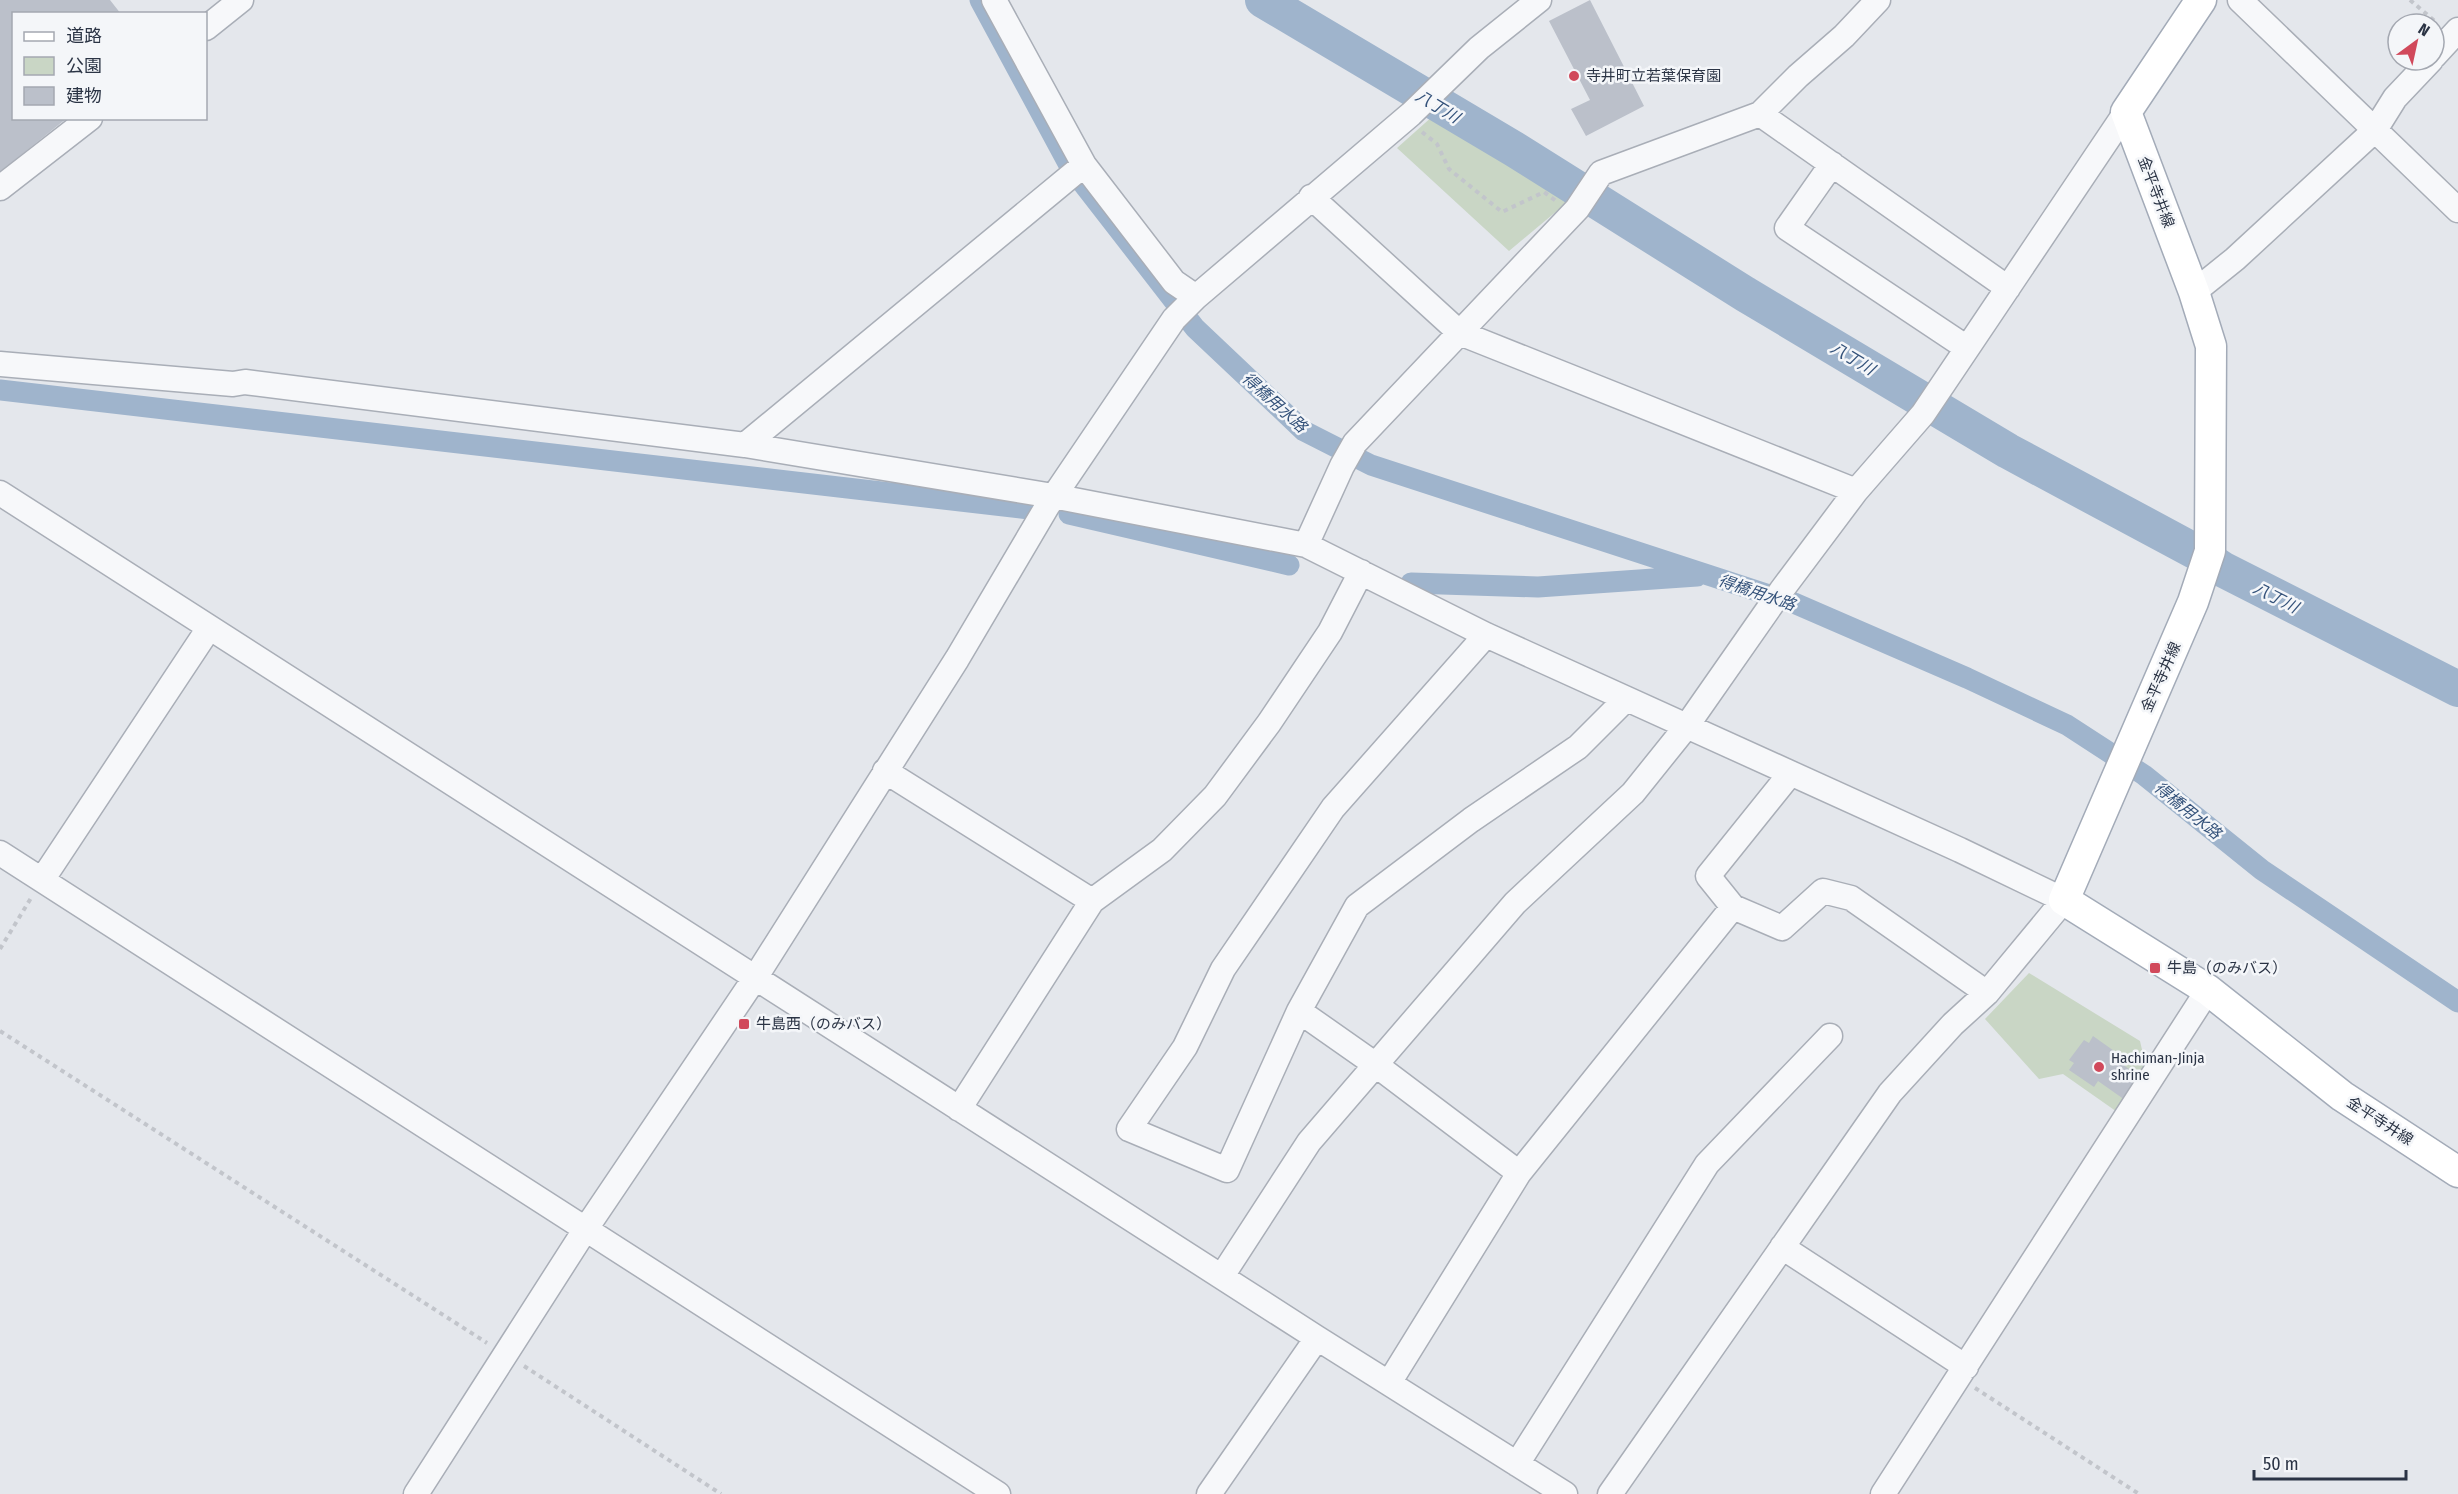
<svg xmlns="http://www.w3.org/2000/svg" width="2458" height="1494" viewBox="0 0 2458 1494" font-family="'Fira Sans Condensed','Noto Sans JP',sans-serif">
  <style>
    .green { fill: #c9d6c5 }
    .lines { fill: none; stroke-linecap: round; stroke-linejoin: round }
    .canal { stroke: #9fb4cc; stroke-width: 21 }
    .river { stroke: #9fb4cc; stroke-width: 36 }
    .building { fill: #bbc0ca }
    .minor-casing { stroke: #a9aeb7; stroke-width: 27 }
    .major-casing { stroke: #a3abb8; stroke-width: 33 }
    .path { stroke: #c2c5cb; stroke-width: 4; stroke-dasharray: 4.5 4.5; stroke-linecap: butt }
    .minor { stroke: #f7f8fa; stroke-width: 24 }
    .major { stroke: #fff; stroke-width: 30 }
    .poi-dot { fill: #d1495b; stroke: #f4f6f9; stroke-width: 2 }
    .labels { text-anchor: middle; stroke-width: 5; stroke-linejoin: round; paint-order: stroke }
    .poi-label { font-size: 15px; fill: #2b3445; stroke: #f4f6f9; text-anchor: start }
    .street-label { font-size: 15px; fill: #2b3445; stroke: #f4f6f9 }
    .water-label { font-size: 16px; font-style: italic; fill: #34527a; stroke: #f4f6f9 }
  </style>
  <rect width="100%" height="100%" fill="#e4e7ec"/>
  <!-- green -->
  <path class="green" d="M1434 115 1570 200 1509 251 1397 148Z
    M2029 973 2140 1041 2148 1076 2120 1114 2063 1074 2039 1079 1985 1019Z"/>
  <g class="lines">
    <!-- canal -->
    <path class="canal" d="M980 0 1069 165
      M1081 181 1195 328 1304 431 1371 465 1794 603 1967 678 2067 725 2144 775 2262 870 2458 1002
      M0 390 1029 509
      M1069 514 1289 565
      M1411 583 1538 587 1697 576"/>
    <!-- river -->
    <path class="river" d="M1263 0 1514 149 1745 294 2008 451 2198 553 2222 569 2458 689"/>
  </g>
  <!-- building -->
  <path class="building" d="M0 0H110L121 14H14V118H67L0 172Z
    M1590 0 1644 106 1586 136 1571 109 1590 100 1549 21Z
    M2093 1036 2117 1053 2114 1058 2141 1078 2125 1100 2098 1081 2094 1087 2069 1070 2074 1063 2069 1060 2084 1040 2089 1043Z"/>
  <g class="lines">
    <defs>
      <path id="minor" d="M994 0 1084 165 1174 282 1196 297
        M2240 0 2458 210
        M206 28 241 0
        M2434 56 2458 30
        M1760 114 2008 288
        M1832 164 1787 228 1967 348
        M0 188 90 118
        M1311 197 1460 333 1856 491
        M2194 292 2235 259 2375 130 2395 98 2431 60
        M0 364 233 384 245 382 745 445 1053 496 1306 545 1486 635 1960 850 2064 900 1987 993 1953 1024 1890 1093 1610 1494
        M745 445 1084 165
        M0 493 1317 1338 1565 1494
        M1306 545 1342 466 1355 443 1577 209 1601 173 1760 114 1798 76 1844 36 1878 0
        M1486 635 1333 808 1223 969 1185 1047 1129 1129 1227 1170 1299 1011 1357 906 1471 820 1578 747 1626 699
        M885 771 1092 901
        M0 853 998 1494
        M42 880 209 628
        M1733 907 1782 928 1823 891 1851 898 1987 993
        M1299 1011 1376 1065 1519 1173
        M959 1109 1092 901 1162 850 1215 796 1269 723 1330 632 1361 572
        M1782 1247 1966 1367
        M1222 1276 1309 1142 1515 903 1633 793 1686 727 1781 591 1856 491 1923 414 2126 112
        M1389 1383 1519 1173 1733 907 1708 876 1790 774
        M1517 1464 1707 1164 1830 1036
        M416 1494 585 1230 755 978 957 659 1048 505 1174 319 1196 297 1411 114 1479 48 1539 0
        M1209 1494 1317 1338
        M1883 1494 2208 990"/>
      <path id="major" d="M2201 0 2126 112 2194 292 2211 346 2210 551 2193 602 2064 900 2208 990 2342 1096 2458 1172"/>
    </defs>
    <!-- minor casing -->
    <use href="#minor" class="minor-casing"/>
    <!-- major casing -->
    <use href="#major" class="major-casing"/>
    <!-- path -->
    <path class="path" d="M2410 0 2437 23
      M1422 132 1437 144 1449 169 1502 212 1544 192 1556 201
      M0 949 31 898
      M0 1031 487 1343
      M524 1366 721 1494
      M1975 1388 2139 1494"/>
    <!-- minor -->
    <use href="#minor" class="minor"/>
    <!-- major -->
    <use href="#major" class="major"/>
  </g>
  <!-- markers -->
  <g class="poi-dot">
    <circle cx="1574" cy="76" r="6"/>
    <rect x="2149" y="962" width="12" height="12" rx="3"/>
    <rect x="738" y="1018" width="12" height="12" rx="3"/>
    <circle cx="2099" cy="1067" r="6"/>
  </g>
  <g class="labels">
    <!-- poi labels -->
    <g class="poi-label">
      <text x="1586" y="81">寺井町立若葉保育園</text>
      <text x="2167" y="973">牛島（のみバス）</text>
      <text x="756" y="1029">牛島西（のみバス）</text>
      <text x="2111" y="1063">Hachiman-Jinja<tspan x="2111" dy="17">shrine</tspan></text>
    </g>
    <!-- street labels -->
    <g class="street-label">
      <text transform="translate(2156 192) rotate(69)" y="5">金平寺井線</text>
      <text transform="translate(2161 677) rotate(-66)" y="5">金平寺井線</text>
      <text transform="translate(2380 1121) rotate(33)" y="5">金平寺井線</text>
    </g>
    <!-- water labels -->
    <g class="water-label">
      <text transform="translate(1438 106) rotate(31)" y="6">八丁川</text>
      <text transform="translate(1853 358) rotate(31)" y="6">八丁川</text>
      <text transform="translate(1275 402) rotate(42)" y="6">得橋用水路</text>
      <text transform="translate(1757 592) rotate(19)" y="6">得橋用水路</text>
      <text transform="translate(2276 597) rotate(27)" y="6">八丁川</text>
      <text transform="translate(2188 810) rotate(39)" y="6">得橋用水路</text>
    </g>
  </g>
  <!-- legend -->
  <rect x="12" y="12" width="195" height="108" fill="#f4f6f9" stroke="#a4a8b1" stroke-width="1.5"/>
  <rect x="24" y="32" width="30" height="9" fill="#ffffff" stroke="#a4a8b1" stroke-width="1.5"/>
  <text x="66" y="42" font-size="18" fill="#2b3445">道路</text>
  <rect x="24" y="57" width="30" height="18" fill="#c9d6c5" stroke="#a4a8b1" stroke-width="1.5"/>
  <text x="66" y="72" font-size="18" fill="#2b3445">公園</text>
  <rect x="24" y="87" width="30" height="18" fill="#bbc0ca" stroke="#a4a8b1" stroke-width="1.5"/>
  <text x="66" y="102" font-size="18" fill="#2b3445">建物</text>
  <!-- north arrow -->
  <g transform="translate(2416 42) rotate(33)"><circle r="28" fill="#f4f6f9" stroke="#a4a8b1" stroke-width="1.5"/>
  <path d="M0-4.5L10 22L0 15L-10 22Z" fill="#d1495b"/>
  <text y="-9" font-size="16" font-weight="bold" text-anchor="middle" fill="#2b3445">N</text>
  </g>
  <!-- scale -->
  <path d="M2254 1470v9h152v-9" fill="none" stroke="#2b3445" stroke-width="3"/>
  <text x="2263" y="1470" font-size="18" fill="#2b3445" stroke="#f4f6f9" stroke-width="4.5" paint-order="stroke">50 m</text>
</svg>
